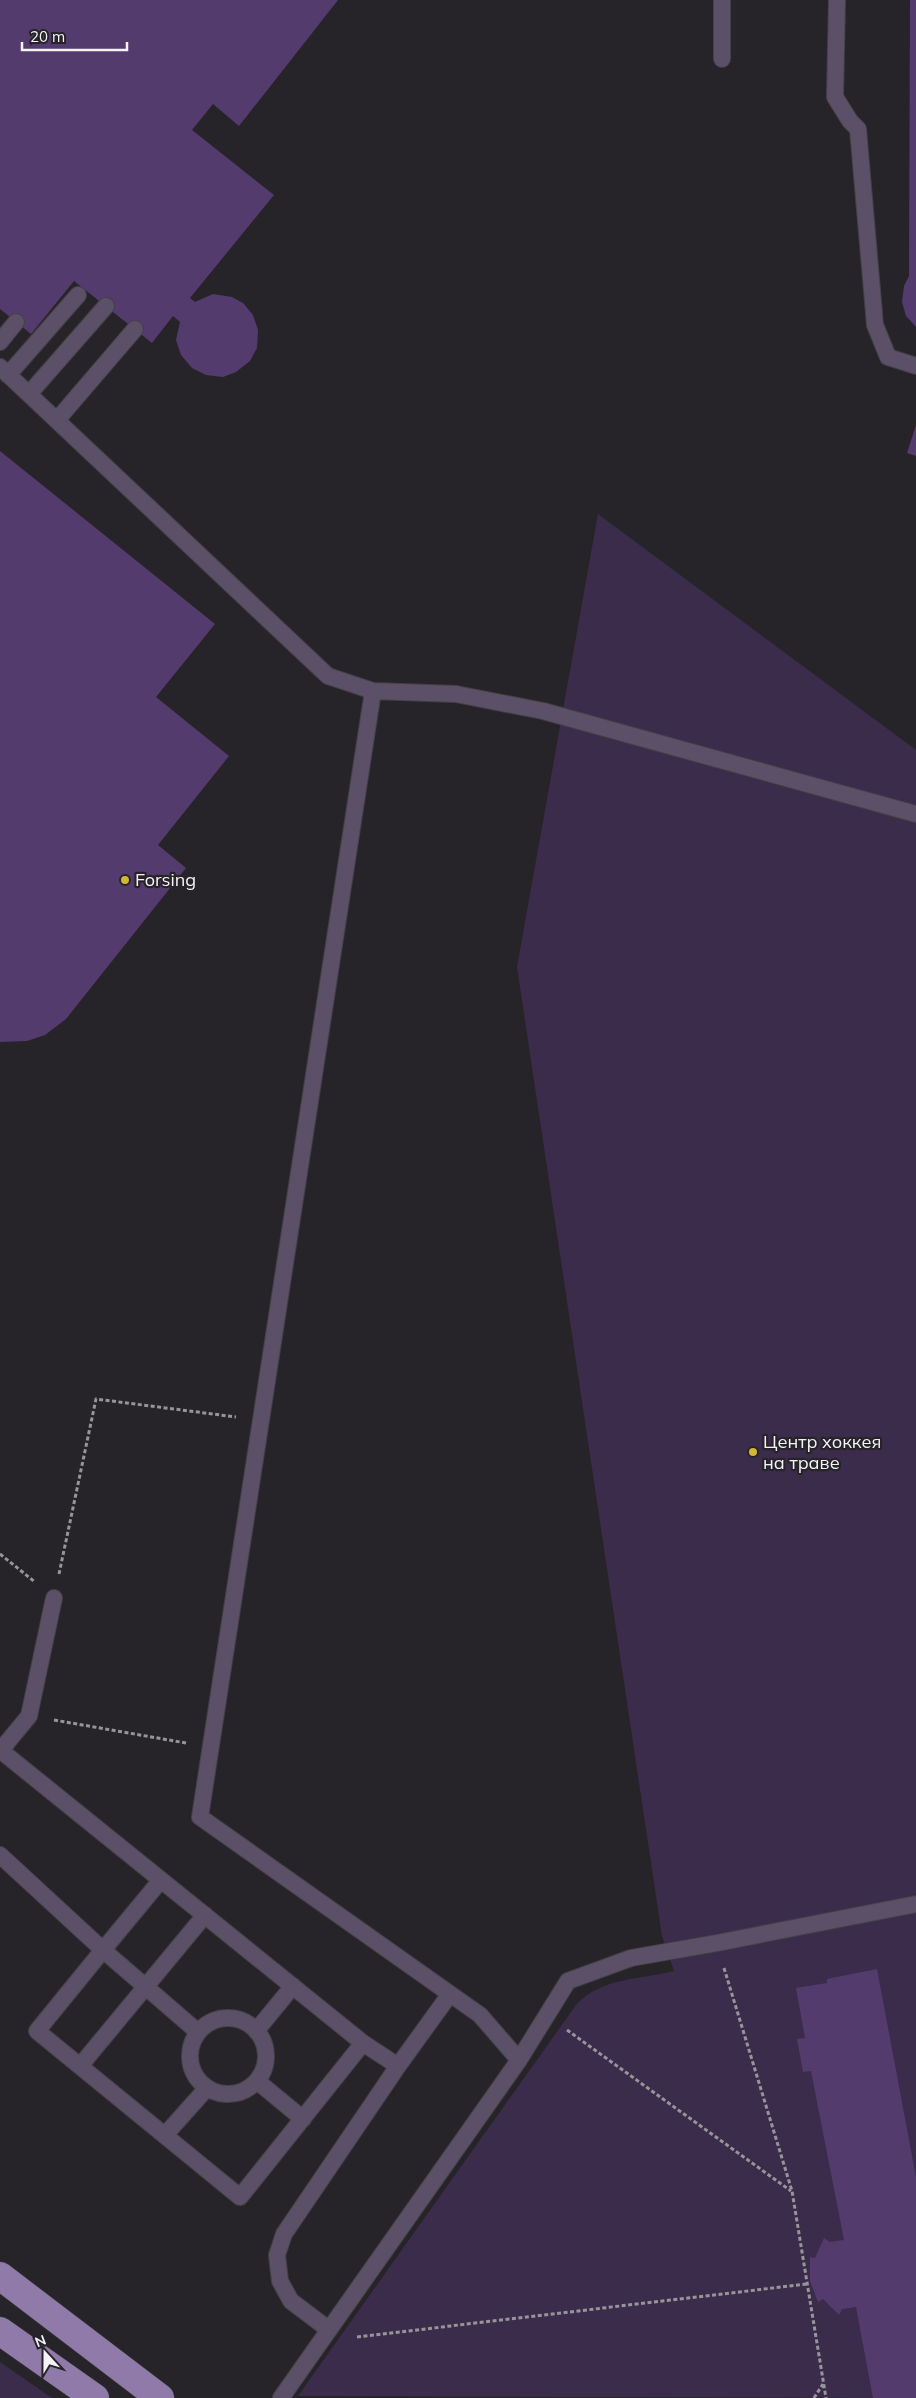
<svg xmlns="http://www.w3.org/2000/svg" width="916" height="2398" viewBox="0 0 916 2398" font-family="Mulish,sans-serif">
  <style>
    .green { fill: #3c2c4c }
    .building { fill: #543b6d }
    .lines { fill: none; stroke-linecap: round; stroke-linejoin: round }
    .service-casing { stroke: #434146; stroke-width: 18 }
    .primary-casing { stroke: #434146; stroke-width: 29 }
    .path { stroke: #97959a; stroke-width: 3; stroke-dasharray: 4 2.5; stroke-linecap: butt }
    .service { stroke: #5b5067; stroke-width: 16 }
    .primary { stroke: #907aa9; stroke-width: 28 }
    .poi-dot { fill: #d2b635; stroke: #262429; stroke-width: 2 }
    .labels { text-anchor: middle; stroke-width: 4.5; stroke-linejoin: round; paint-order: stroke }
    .poi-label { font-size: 18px; fill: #f4f2f6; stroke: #262429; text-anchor: start }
  </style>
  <rect width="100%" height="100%" fill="#262429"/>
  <!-- green -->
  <path class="green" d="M598 514 916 750V2398L298 2396 576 2005C602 1977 639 1980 674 1971L662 1936 517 967Z
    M0 2362 52 2398H0Z"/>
  <!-- building -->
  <path class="building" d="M0 0H338L239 126 213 104 192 130 274 195 190 298 195 302 213 294 232 297 243 303 253 315 258 330 257 348 250 361 236 372 223 377 206 375 192 368 181 355 176 340 180 322 173 316 152 343 74 281 31 334 0 309Z
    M910 0H916V327L906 316 902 302 904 286 909 276Z
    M916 425V456L907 453Z
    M0 451 215 624 156 697 229 756 158 845 186 868 66 1019 45 1035 27 1041 0 1042Z
    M877 1969 916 2177V2398H873L856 2307 842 2309 839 2315 823 2299 818 2302 810 2281V2257L815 2258 824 2238 830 2242 844 2240 811 2071 803 2072 797 2039 805 2038 796 1988 827 1983V1979Z"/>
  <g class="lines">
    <defs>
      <path id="service" d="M722 0V59
        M837 0 835 97 850 121 858 129 875 325 888 357 916 366
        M0 342 16 322
        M0 367 328 676 373 691 200 1817 480 2015 519 2060
        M8 375 78 295
        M29 394 106 306
        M57 420 135 329
        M373 691 456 694 543 711 916 814
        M0 1750 363 2043
        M0 1751 29 1716 54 1598
        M0 1855 103 1950 37 2031 240 2197 363 2043 398 2066 450 1994
        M161 1880 103 1950 198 2032
        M190 2056a38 38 0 1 1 76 0a38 38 0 1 1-76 0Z
        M256 2031 293 1986
        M80 2066 205 1915
        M257 2081 303 2119
        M165 2135 207 2088
        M328 2329 291 2301 280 2281 277 2255 284 2234 398 2066
        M281 2398 519 2060 568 1981 631 1958 717 1943 916 1904"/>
      <path id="primary" d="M0 2276 160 2398
        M0 2331 95 2398"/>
    </defs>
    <!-- service casing -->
    <use href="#service" class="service-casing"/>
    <!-- primary casing -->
    <use href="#primary" class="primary-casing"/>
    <!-- path -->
    <path class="path" d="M0 1554 35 1582
      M59 1574 96 1399 236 1417
      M54 1720 186 1743
      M724 1968 792 2191 826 2398
      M567 2030 791 2191
      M357 2337 807 2284
      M814 2398 823 2384"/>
    <!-- service -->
    <use href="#service" class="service"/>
    <!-- primary -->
    <use href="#primary" class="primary"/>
  </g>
  <!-- markers -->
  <g class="poi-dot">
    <circle cx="125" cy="880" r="5"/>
    <circle cx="753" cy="1452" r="5"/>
  </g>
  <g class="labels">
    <!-- poi labels -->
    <g class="poi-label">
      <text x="135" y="886">Forsing</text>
      <text x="763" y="1448">Центр хоккея<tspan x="763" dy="21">на траве</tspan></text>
    </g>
  </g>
  <!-- north arrow -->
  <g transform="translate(45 2353) rotate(339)" stroke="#262429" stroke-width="4" paint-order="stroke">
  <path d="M0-4L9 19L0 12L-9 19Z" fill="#f4f2f6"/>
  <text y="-8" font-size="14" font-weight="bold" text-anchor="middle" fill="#f4f2f6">N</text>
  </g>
  <!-- scale -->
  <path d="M22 42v8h105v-8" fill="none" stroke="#f4f2f6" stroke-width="2.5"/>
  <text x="30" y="42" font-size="15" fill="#f4f2f6" stroke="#262429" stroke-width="4" paint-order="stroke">20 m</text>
</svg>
